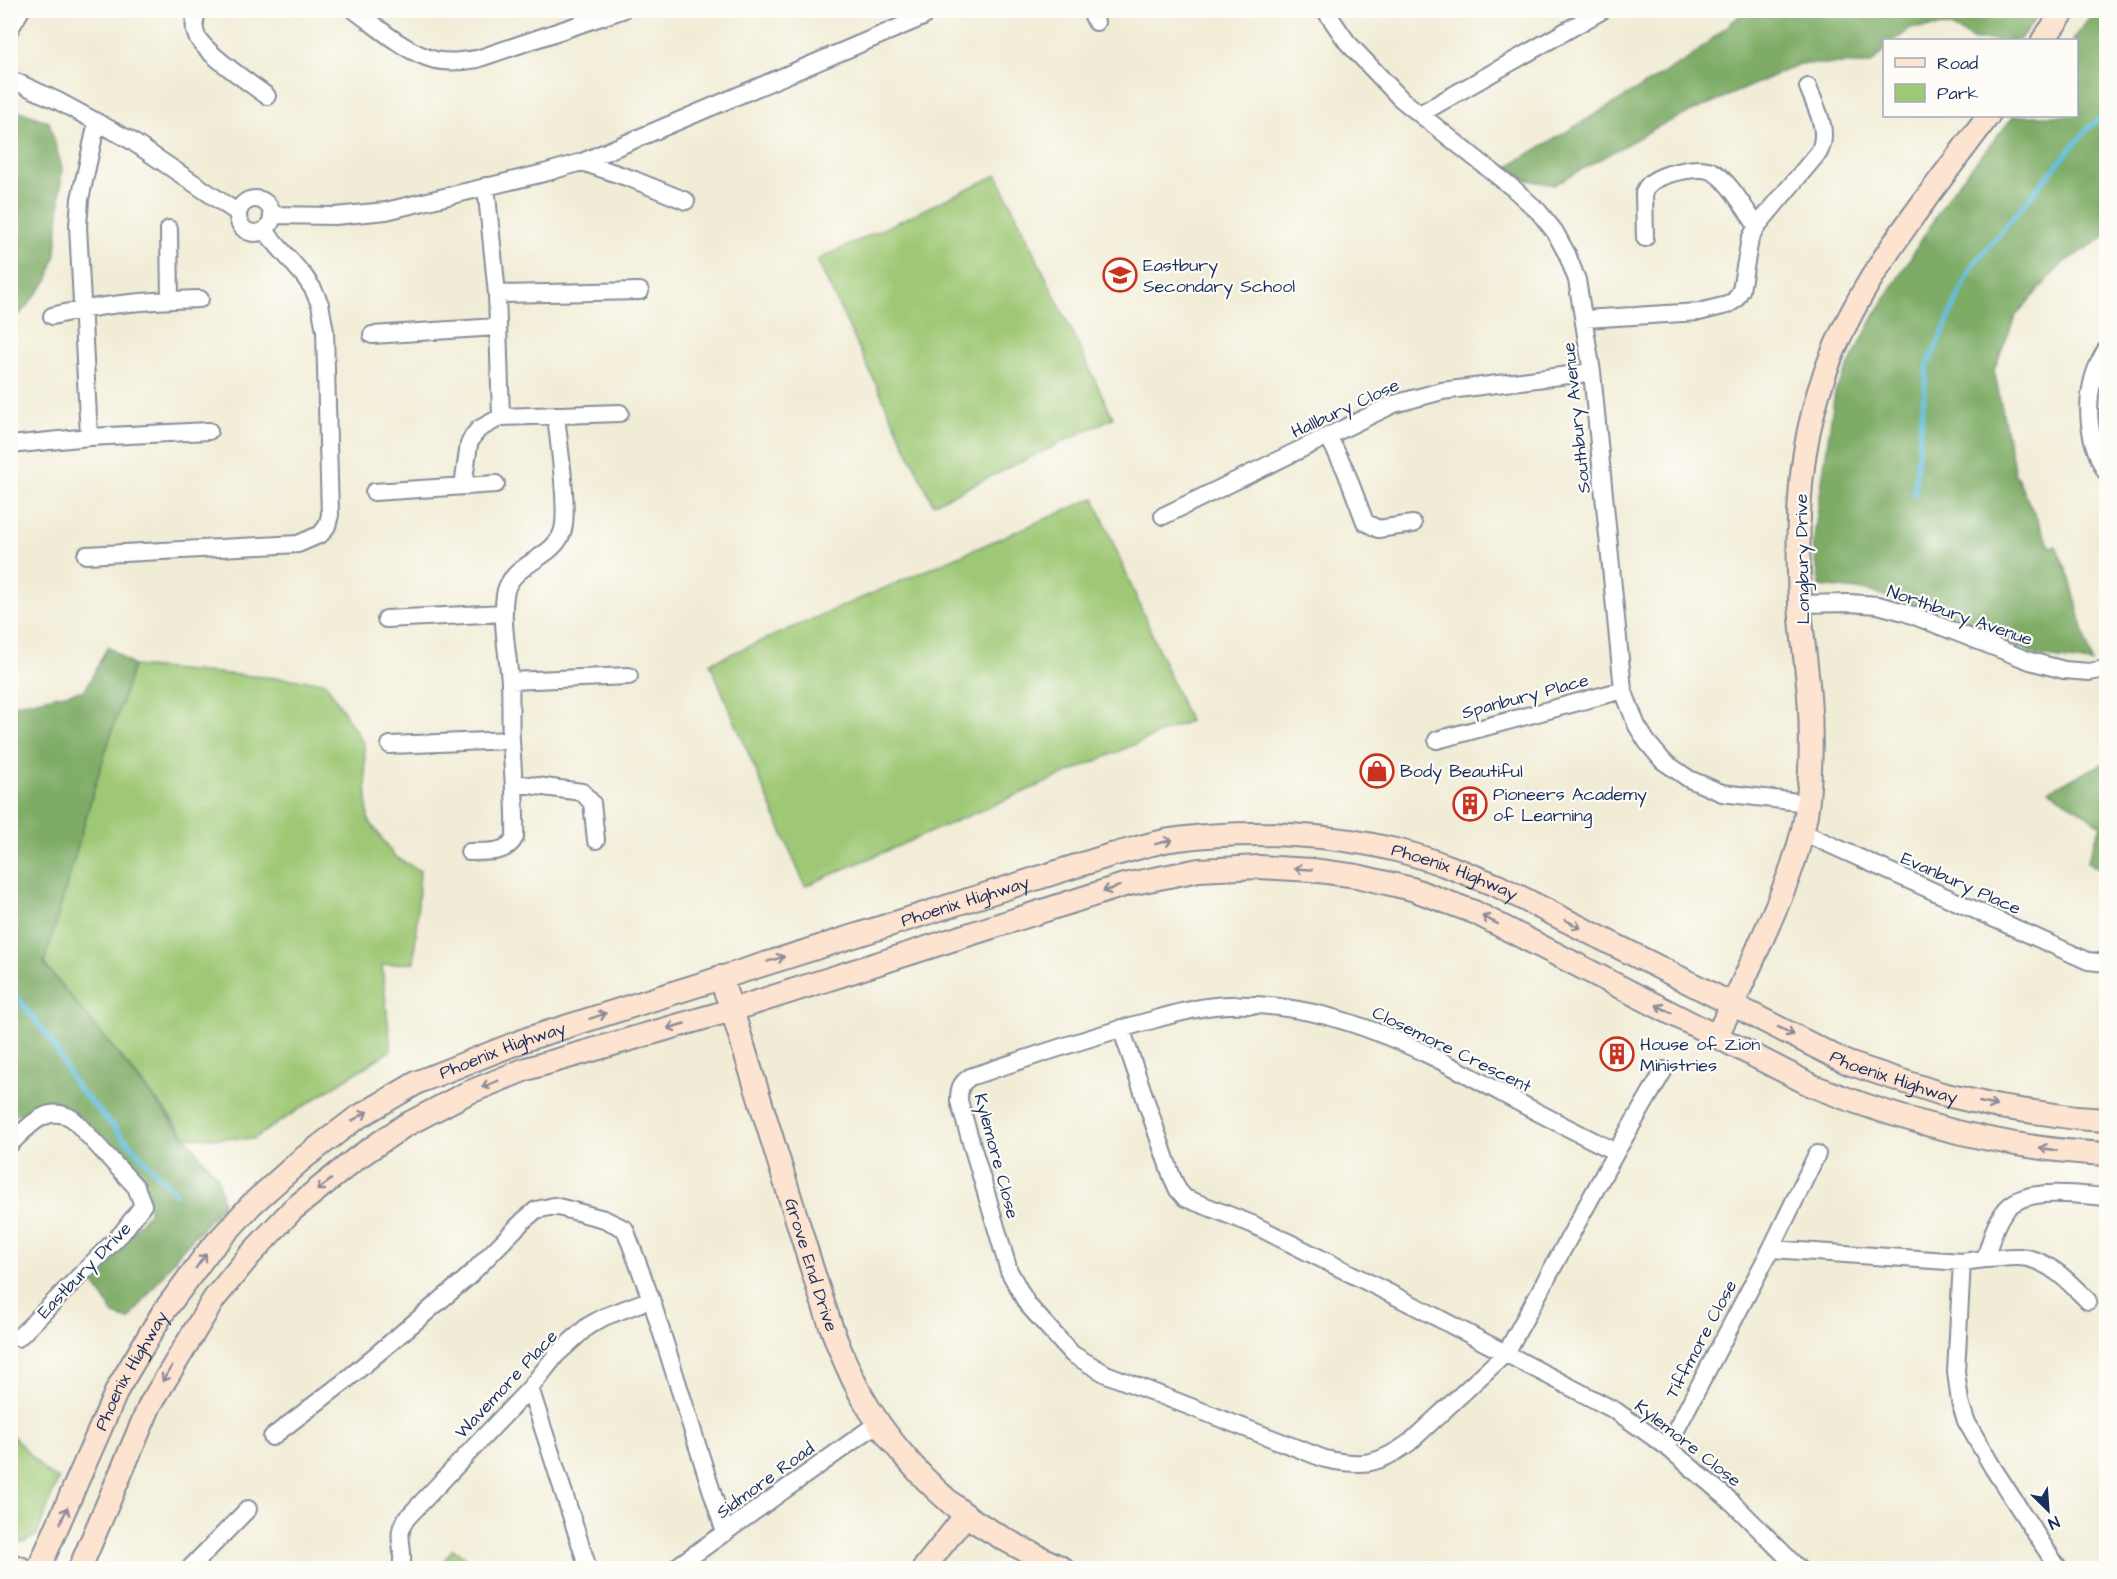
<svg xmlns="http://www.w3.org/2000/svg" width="2117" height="1579" viewBox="0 0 2117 1579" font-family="'Architects Daughter',sans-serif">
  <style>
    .green { fill: #9ec875; stroke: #5c7c6a; stroke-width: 1.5 }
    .forest { fill: #7eac66; stroke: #4c6e62; stroke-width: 1.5 }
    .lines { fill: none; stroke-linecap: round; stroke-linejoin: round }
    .stream { stroke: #62bfe0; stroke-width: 5 }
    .street-casing { stroke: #868e9a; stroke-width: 20 }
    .secondary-casing { stroke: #868e9a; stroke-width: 26 }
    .street { stroke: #fff; stroke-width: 16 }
    .secondary { stroke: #fde4d1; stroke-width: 22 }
    .oneway { stroke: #8c8a98 }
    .labels { text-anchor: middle; stroke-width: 4.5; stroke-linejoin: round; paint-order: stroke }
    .poi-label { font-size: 18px; fill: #1b2f5e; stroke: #fdfcf7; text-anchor: start }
    .street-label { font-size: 18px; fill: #1b2f5e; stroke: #fdfcf7 }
  </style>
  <rect width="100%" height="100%" fill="#fdfcf7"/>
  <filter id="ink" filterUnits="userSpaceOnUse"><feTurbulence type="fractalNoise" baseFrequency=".0167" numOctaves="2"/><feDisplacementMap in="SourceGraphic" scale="12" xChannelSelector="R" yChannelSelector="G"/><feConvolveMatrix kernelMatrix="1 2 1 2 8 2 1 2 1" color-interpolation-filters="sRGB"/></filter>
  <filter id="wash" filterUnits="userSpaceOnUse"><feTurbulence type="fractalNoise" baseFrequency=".008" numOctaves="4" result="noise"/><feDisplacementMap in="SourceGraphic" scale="24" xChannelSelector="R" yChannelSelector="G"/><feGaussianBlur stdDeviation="1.35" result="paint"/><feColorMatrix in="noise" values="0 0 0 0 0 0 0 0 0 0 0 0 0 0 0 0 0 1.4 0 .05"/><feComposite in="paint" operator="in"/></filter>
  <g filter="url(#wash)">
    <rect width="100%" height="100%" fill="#f1ecd5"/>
    <!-- green -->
    <path class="green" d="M997 175 1113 418 933 504 817 260Z
      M1094 498 1189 721 805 886 710 663Z
      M133 666 325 682 364 744 368 819 394 856 420 871 414 962 382 965 391 1050 253 1139 187 1137 44 964 96 782Z
      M11 1434 47 1473 58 1479 37 1535 25 1542H11Z
      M453 1549 478 1568H438Z"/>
    <!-- forest -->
    <path class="forest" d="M1816 10 1823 13 1827 10 2042 11 2019 40H1975L1949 26 1911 28 1896 40H1884V51L1871 64H1800L1659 126 1554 185 1523 179 1507 167 1690 58 1745 11Z
      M2095 11H2106V236L2063 263 2016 315 1994 370 2015 474 2051 548 2056 546 2070 579 2092 663 2039 656 1964 622 1869 591 1820 586 1813 544 1835 392 1873 318 1952 191 2014 116H2076V40H2073Z
      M17 110 49 122 62 168 56 254 48 280 20 314 11 320 10 113Z
      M108 646 133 666 96 782 44 964 218 1177 223 1205 180 1252 129 1320 114 1315C108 1301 97 1292 91 1277L149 1213 148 1189 126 1162 90 1125 63 1104 11 1115V705L85 690Z
      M2106 762V873L2087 862 2101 825 2049 790Z"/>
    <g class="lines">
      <!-- stream -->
      <path class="stream" d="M1914 494 1927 367 1973 265 2088 128 2106 114
        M10 963 14 993 51 1041 75 1085 176 1194"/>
    </g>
  </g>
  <g filter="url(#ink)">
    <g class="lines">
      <defs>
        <path id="street" d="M198 10C195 18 193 25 196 34 202 52 250 83 267 96
          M354 10C379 28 405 52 435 60 449 63 463 61 477 59L622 10
          M1090 10 1096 22
          M1325 10 1347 42 1401 99 1514 189 1539 212 1555 232 1567 254 1577 280 1592 372 1623 690 1637 726 1647 742 1663 761 1689 779 1722 793 1807 803
          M10 29 21 10
          M10 79 58 101 130 140 238 213
          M1420 114 1603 10
          M582 162 632 179 686 201
          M486 186 497 294 501 417
          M238 216a17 17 0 1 1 34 0a17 17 0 1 1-34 0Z
          M272 215 335 216 386 211 544 173 582 162 923 17
          M169 229 170 299
          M1645 238 1644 193C1647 182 1658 178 1669 174 1681 171 1699 166 1711 171 1728 178 1746 211 1757 226
          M497 294 640 291
          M52 316C100 304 151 300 200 299
          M1584 319 1699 312 1727 305 1735 300 1741 290 1750 239 1757 226 1819 152C1830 131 1816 108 1808 87
          M372 335 497 327
          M2106 350C2083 387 2084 433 2106 472
          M1328 436 1345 469 1365 522 1378 529 1413 524
          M89 437 78 226 80 199 97 122
          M10 445 89 437 209 431
          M463 486 469 444 473 436 479 429 501 417 620 413
          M374 492 496 484
          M1163 516 1394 404 1442 391 1592 372
          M86 555 298 544 321 534 327 526 330 515 325 331 320 304 313 289 304 276 265 231
          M1800 604 1849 603 1878 605 1904 612 2030 661 2064 670 2089 672 2106 669
          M386 619 504 613
          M510 681 629 676
          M1437 740 1623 690
          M390 745 511 740
          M514 783 582 792 592 803 596 840
          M1802 832 2088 961 2106 963
          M469 852C487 851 506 855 515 837 516 805 513 773 511 741 510 722 511 702 510 682 508 654 501 623 505 595 509 564 552 560 562 533 570 514 558 439 556 415
          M1121 1028 1172 1177 1178 1190 1185 1198 1252 1224 1419 1308 1616 1411 1667 1447 1733 1503 1798 1568
          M10 1144C29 1126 47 1103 73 1119L136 1187 143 1205 122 1233 18 1338
          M1616 1152C1578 1133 1540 1114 1503 1094 1415 1045 1319 996 1215 1006 1193 1008 1170 1015 1149 1021 1088 1037 1029 1058 970 1077 960 1084 959 1089 959 1101L1009 1271 1027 1304 1072 1354 1106 1374 1325 1459C1362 1467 1379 1465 1410 1442L1506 1353 1616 1152 1664 1070
          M1771 1249 1962 1262 1985 1259C1990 1244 1994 1225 2004 1212 2023 1185 2078 1195 2106 1197
          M1985 1259C1998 1259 2014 1255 2027 1258 2052 1263 2071 1284 2088 1301
          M1962 1262 1956 1372 1960 1402 1966 1421 1993 1468 2058 1568
          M530 1388 588 1568
          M272 1437 345 1381 467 1278 523 1221 536 1210 554 1206 566 1209 604 1219 625 1229 651 1299 725 1533
          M1667 1447 1771 1249 1817 1154
          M190 1568 248 1509
          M401 1568C406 1548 394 1536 406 1519L530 1388 557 1354 588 1326 604 1317 651 1299
          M675 1568 878 1423"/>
        <g id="secondary">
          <path d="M2043 40 2065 10"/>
          <path id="s1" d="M720 977 732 1010C754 1081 776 1152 798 1223 816 1281 832 1340 860 1393 883 1436 928 1487 967 1516 997 1537 1030 1553 1062 1568"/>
          <path d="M1716 1036C1734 1004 1748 971 1763 937 1782 894 1803 848 1808 800 1811 766 1812 730 1809 696 1807 665 1801 633 1800 602 1797 537 1797 472 1814 409 1842 297 1921 207 1988 116"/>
          <path d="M10 1565 20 1568"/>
          <path id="s2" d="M39 1568 118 1388 162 1314 208 1252 252 1204 301 1160 355 1119 418 1082 527 1039 1111 855C1133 850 1156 841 1178 839 1249 830 1330 833 1400 851 1434 860 1466 873 1498 886L1848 1063 1942 1094 1999 1107 2076 1118 2106 1120"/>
          <path d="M80 1568 150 1405 214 1299 250 1255 292 1210 357 1158 404 1126 465 1094 526 1069 732 1010 1124 885 1199 870 1259 867 1312 870 1357 876 1412 889 1474 912 1813 1086C1907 1123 2005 1149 2106 1154"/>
          <path d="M924 1568 966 1515"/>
        </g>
      </defs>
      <!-- street casing -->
      <use href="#street" class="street-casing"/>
      <!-- secondary casing -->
      <use href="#secondary" class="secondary-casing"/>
      <!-- street -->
      <use href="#street" class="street"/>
      <!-- secondary -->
      <use href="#secondary" class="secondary"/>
    </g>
    <!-- one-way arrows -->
    <defs><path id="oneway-shaft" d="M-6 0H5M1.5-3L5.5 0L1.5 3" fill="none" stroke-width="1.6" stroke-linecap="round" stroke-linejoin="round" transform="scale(1.5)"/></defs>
    <g class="oneway">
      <use href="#oneway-shaft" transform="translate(1164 842) rotate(-14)"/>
      <use href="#oneway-shaft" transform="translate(1303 869) rotate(-176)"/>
      <use href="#oneway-shaft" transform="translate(1111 889) rotate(162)"/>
      <use href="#oneway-shaft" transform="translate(1490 920) rotate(-153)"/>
      <use href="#oneway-shaft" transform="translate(1573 924) rotate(27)"/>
      <use href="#oneway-shaft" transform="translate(776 959) rotate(-17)"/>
      <use href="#oneway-shaft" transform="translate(1664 1009) rotate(-153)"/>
      <use href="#oneway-shaft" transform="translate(598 1016) rotate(-18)"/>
      <use href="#oneway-shaft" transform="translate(676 1026) rotate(164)"/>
      <use href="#oneway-shaft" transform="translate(1786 1031) rotate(27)"/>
      <use href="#oneway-shaft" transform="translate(490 1084) rotate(158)"/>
      <use href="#oneway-shaft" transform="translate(1988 1104) rotate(13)"/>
      <use href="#oneway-shaft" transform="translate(360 1116) rotate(-32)"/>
      <use href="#oneway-shaft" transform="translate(2048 1149) rotate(-170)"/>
      <use href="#oneway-shaft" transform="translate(324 1185) rotate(142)"/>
      <use href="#oneway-shaft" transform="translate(201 1261) rotate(-54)"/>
      <use href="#oneway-shaft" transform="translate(167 1374) rotate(121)"/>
      <use href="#oneway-shaft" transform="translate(64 1515) rotate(-66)"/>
    </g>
  </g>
  <!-- icons -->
  <defs>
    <symbol id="school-ring" viewBox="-11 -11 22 22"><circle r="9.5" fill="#fdfcf7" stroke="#c8321e" stroke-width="1.5"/><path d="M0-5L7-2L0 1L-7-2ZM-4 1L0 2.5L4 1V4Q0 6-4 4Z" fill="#c8321e"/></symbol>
    <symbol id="shop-ring" viewBox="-11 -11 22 22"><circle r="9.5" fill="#fdfcf7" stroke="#c8321e" stroke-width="1.5"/><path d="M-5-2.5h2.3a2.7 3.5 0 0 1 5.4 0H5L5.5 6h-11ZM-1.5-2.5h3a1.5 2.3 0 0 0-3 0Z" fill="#c8321e"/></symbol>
    <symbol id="building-ring" viewBox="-11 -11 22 22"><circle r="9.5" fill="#fdfcf7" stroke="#c8321e" stroke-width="1.5"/><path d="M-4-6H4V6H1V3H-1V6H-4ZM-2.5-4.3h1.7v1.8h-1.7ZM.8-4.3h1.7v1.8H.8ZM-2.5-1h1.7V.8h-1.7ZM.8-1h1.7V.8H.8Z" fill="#c8321e"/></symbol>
  </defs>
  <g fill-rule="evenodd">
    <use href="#school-ring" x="1101" y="256" width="38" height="38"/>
    <use href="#shop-ring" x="1358" y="752" width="38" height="38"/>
    <use href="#building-ring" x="1451" y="785" width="38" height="38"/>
    <use href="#building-ring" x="1598" y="1035" width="38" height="38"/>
  </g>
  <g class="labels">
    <!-- poi labels -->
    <g class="poi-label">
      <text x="1143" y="271">Eastbury<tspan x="1143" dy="21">Secondary School</tspan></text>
      <text x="1400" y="777">Body Beautiful</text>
      <text x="1493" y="800">Pioneers Academy<tspan x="1493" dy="21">of Learning</tspan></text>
      <text x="1640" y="1050">House of Zion<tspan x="1640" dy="21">Ministries</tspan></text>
    </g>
    <!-- street labels -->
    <g class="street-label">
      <text transform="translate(1345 408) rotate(-25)" y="6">Hallbury Close</text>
      <text transform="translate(1576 418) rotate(-96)" y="6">Southbury Avenue</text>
      <text transform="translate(1802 559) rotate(-91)" y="6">Longbury Drive</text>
      <text transform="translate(1960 615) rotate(19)" y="6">Northbury Avenue</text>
      <text transform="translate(1525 696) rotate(-15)" y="6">Spanbury Place</text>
      <text dy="6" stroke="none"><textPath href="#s2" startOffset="1712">Phoenix Highway</textPath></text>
      <text transform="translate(1961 883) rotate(24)" y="6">Evanbury Place</text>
      <text dy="6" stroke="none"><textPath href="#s2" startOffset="1208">Phoenix Highway</textPath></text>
      <text transform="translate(1452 1049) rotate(26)" y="6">Closemore Crescent</text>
      <text dy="6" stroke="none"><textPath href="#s2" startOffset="722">Phoenix Highway</textPath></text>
      <text dy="6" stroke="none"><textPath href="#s2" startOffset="2198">Phoenix Highway</textPath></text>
      <text transform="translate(997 1156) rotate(75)" y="6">Kylemore Close</text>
      <text dy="6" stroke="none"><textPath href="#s1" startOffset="302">Grove End Drive</textPath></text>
      <text transform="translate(84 1270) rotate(-46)" y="6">Eastbury Drive</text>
      <text transform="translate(1701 1339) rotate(-62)" y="6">Tiffmore Close</text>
      <text dy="6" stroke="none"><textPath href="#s2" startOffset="218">Phoenix Highway</textPath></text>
      <text transform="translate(506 1384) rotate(-47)" y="6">Wavemore Place</text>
      <text transform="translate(1688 1443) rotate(38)" y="6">Kylemore Close</text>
      <text transform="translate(765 1480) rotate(-36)" y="6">Sidmore Road</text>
    </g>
  </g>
  <!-- margin -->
  <rect width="2117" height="1579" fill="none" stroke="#fdfcf7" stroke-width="36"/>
  <!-- legend -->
  <rect x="1883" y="39" width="195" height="78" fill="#fdfcf7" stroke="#a3aaba" stroke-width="1.5"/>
  <rect x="1895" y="58" width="30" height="9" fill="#fde4d1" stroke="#a3aaba" stroke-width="1.5"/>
  <text x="1937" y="69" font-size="18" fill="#1b2f5e">Road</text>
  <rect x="1895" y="84" width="30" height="18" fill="#9ec875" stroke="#a3aaba" stroke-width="1.5"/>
  <text x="1937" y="99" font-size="18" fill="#1b2f5e">Park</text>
  <!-- north arrow -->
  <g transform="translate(2048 1510) rotate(155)" stroke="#fdfcf7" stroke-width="4.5" paint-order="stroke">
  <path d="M0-4.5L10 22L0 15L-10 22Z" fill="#1b2f5e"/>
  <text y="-9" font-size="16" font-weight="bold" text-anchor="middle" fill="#1b2f5e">N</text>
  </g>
</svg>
